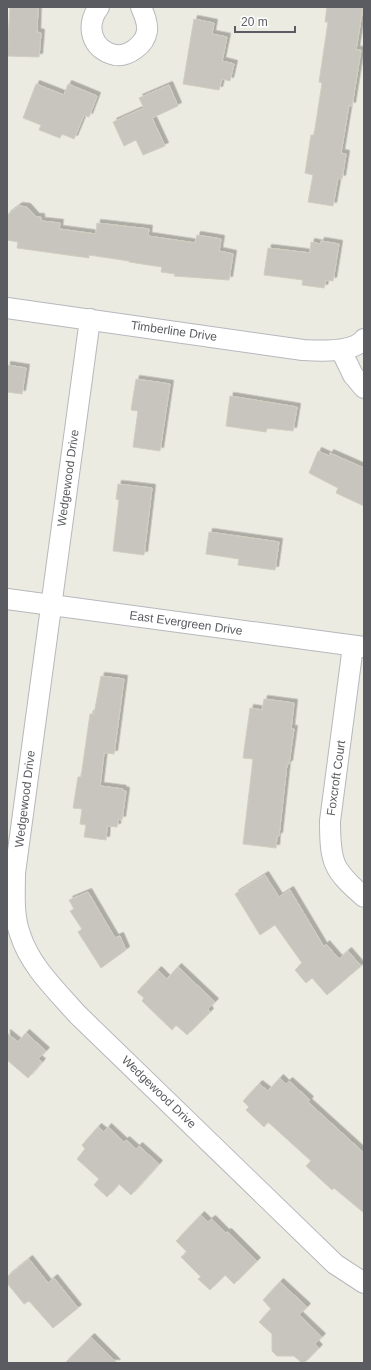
<svg xmlns="http://www.w3.org/2000/svg" width="371" height="1370" viewBox="0 0 371 1370" font-family="Arial,sans-serif">
  <style>
    .building { fill: #c7c5be; stroke: #d0cec0; filter: url(#shadow) }
    .lines { fill: none; stroke-linecap: round; stroke-linejoin: round }
    .minor-casing { stroke: #b7b8bd; stroke-width: 22 }
    .minor { stroke: #fff; stroke-width: 20 }
    .labels { text-anchor: middle; stroke-width: 3; stroke-linejoin: round; paint-order: stroke }
    .street-label { font-size: 12px; fill: #5a5c61; stroke: #fff }
  </style>
  <defs>
    <filter id="shadow"><feDropShadow dx="3.5" dy="-3.5" stdDeviation="0" flood-color="#0004"/></filter>
  </defs>
  <rect width="100%" height="100%" fill="#ebebe1"/>
  <!-- building -->
  <path class="building" d="M10 7H38L37 32 41 33 39 57 7 56Z
    M327 7H363L356 50H361L352 106 349 105 341 153 346 154 342 179 338 178 333 206 308 202 313 175 305 173 311 135H314L322 83 319 82 328 22H325Z
    M194 19 214 23 212 34 227 37 222 61 234 64 230 81 222 79 219 90 183 84Z
    M36 84 64 95 68 84 97 96 89 117 84 115 74 139 62 134 60 138 39 130 41 125 23 118Z
    M169 85 178 106 152 118 165 146 143 155 136 140 124 146 113 122 144 108 139 98Z
    M19 206 27 207 36 217H41V221L60 223 59 229 96 234 97 223 149 229 148 236 195 243 197 235 221 239 219 251 233 254 229 280 174 276 175 274 161 272 162 267 129 262V261L89 255V258L17 248 18 242 7 240V215Z
    M321 241 339 244 333 281 326 280 324 288 302 285 303 280 264 275 268 248 310 253 311 242 320 244Z
    M7 365 26 368 22 394 7 392Z
    M136 379 170 384 160 451 133 447 138 411 131 410Z
    M230 396 297 407 293 431 267 428 266 432 226 426Z
    M318 451 329 456 330 453 364 468V506L336 493 338 488 309 473Z
    M118 484 152 488 144 555 113 551 119 500 116 499Z
    M209 532 279 542 275 570 238 565 239 559 206 554Z
    M101 676 124 679 114 754 104 753 100 786 123 789 122 790 126 791 122 820 118 819 117 827 107 826 106 840 84 837 86 825 80 824 82 809 73 808 78 777H81L90 714H94Z
    M264 699 294 703 291 729H294L289 764H287L279 836H277L276 848 243 844 253 759 243 758 250 708 262 710Z
    M265 875 279 897 290 890 324 947 326 944 339 959 348 951 361 966 327 995 312 978 306 983 295 970 302 963 275 925 260 935 235 894Z
    M88 892 115 938 120 936 126 950 101 968 78 932 82 929 70 911 74 909 69 900Z
    M178 967 215 1002 208 1009 210 1012 187 1035 176 1025 172 1030 142 1001 144 998 137 992 158 970 167 979Z
    M7 1033 18 1042 26 1033 46 1051 38 1059 42 1062 28 1078 7 1060Z
    M280 1078 286 1084 289 1081 310 1100 308 1102 364 1153V1213L334 1188 332 1190 306 1166 311 1161 268 1122 264 1127 246 1110 249 1107 243 1101 259 1084 268 1091Z
    M98 1127 104 1132 108 1127 124 1142 126 1140 136 1149 139 1146 159 1164 131 1195 119 1184 107 1197 94 1185 99 1179 77 1159 85 1149 82 1145Z
    M201 1215 208 1222 212 1219 226 1233 228 1232 257 1261 234 1284 225 1275 210 1290 198 1279 201 1277 181 1257 187 1252 176 1241Z
    M29 1259 48 1283 54 1278 78 1308 53 1328 29 1301 24 1304 7 1283V1277Z
    M280 1282 307 1307 299 1315 322 1337 315 1344 319 1348 304 1363H302L294 1356H277L272 1351V1334L259 1322 271 1309 263 1300Z
    M91 1337 117 1363H65Z"/>
  <g class="lines">
    <defs>
      <path id="minor" d="M99 7C85 25 91 50 115 55 128 57 145 45 147 31 148 23 144 14 141 7
        M7 308 303 350C320 351 353 353 364 339
        M90 319 15 873C15 893 13 915 20 934 30 966 56 990 77 1014L335 1264 364 1283
        M341 350 353 375 364 388
        M7 599 364 647
        M353 646 330 821C330 863 333 870 364 897"/>
    </defs>
    <!-- minor casing -->
    <use href="#minor" class="minor-casing"/>
    <!-- minor -->
    <use href="#minor" class="minor"/>
  </g>
  <g class="labels">
    <!-- street labels -->
    <g class="street-label">
      <text transform="translate(174 331) rotate(8)" y="4">Timberline Drive</text>
      <text transform="translate(68 478) rotate(-82)" y="4">Wedgewood Drive</text>
      <text transform="translate(186 623) rotate(8)" y="4">East Evergreen Drive</text>
      <text transform="translate(336 778) rotate(-82)" y="4">Foxcroft Court</text>
      <text transform="translate(25 799) rotate(-83)" y="4">Wedgewood Drive</text>
      <text transform="translate(159 1092) rotate(44)" y="4">Wedgewood Drive</text>
    </g>
  </g>
  <!-- border -->
  <rect width="371" height="1370" fill="none" stroke="#5a5c61" stroke-width="16"/>
  <!-- scale -->
  <path d="M235 26v6h60v-6" fill="none" stroke="#5a5c61" stroke-width="2"/>
  <text x="241" y="26" font-size="12" fill="#5a5c61" stroke="#ffffff" stroke-width="3" paint-order="stroke">20 m</text>
</svg>
